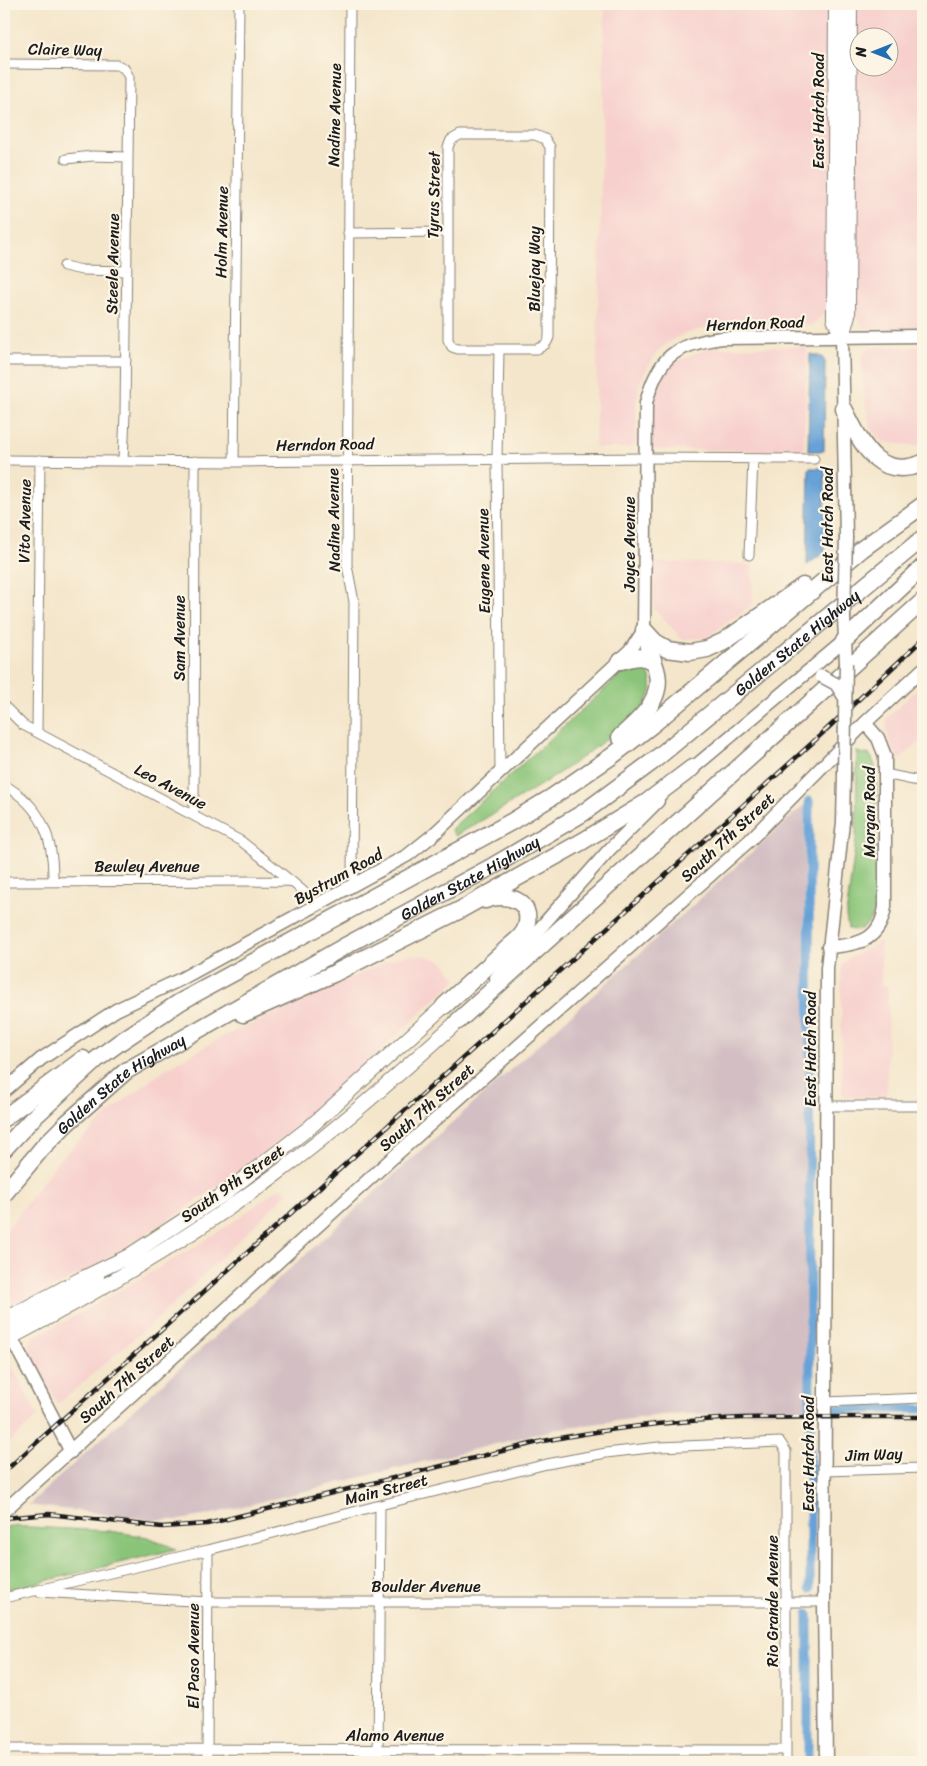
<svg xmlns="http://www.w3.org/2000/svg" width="927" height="1766" viewBox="0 0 927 1766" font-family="Sriracha,sans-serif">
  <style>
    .built { fill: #f7d0cd; fill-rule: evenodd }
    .industrial { fill: #d2bec3 }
    .green { fill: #8ac478; stroke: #53704a }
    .water { fill: #66a2d7; stroke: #415f7a }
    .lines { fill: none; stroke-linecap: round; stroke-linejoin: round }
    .canal { stroke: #66a2d7; stroke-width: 9 }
    .street-casing { stroke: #888174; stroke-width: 11 }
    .secondary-casing { stroke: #888174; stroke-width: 15 }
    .primary-casing { stroke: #888174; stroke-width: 16 }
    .highway-casing { stroke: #888174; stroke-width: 19 }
    .street { stroke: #fff; stroke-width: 9 }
    .secondary { stroke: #fff; stroke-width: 12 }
    .primary { stroke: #fff; stroke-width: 14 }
    .highway { stroke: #fff; stroke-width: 16 }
    .rail-casing { stroke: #1c1c1c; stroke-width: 4.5 }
    .rail { stroke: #fcf5e5; stroke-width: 2.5; stroke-dasharray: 8; stroke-linecap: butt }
    .secondary-bridge-casing { stroke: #888174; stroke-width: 15; stroke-linecap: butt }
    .secondary-bridge { stroke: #fff; stroke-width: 12 }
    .labels { text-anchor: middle; stroke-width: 4.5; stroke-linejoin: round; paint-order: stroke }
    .street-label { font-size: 16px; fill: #1c1c1c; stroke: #fcf5e5 }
  </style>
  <rect width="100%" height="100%" fill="#fcf5e5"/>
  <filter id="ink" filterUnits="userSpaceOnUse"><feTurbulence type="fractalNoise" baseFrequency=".02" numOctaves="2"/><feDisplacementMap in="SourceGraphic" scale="10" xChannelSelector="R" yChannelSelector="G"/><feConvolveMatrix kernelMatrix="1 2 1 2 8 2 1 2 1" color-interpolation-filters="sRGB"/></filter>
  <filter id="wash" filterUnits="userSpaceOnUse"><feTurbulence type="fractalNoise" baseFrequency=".0096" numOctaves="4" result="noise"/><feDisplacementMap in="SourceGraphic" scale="20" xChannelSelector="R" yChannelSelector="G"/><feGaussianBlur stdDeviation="1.12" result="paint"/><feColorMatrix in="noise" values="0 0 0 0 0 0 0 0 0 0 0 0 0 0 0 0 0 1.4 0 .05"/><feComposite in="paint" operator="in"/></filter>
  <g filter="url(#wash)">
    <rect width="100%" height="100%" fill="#f4e6cb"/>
    <!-- built -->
    <path class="built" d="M605 4H923V329H868L863 326 859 319 824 314 812 325H718L683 334 666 344 657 352 644 374 639 388 636 404 637 442 630 448H595ZM860 38H890V68H860Z
      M807 346 804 451 650 449 651 399 668 366 708 348Z
      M872 347H923V444L917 446 883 442 870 428 864 393 862 359 863 354 867 349Z
      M654 562 752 564 753 604 707 638 682 639 654 608Z
      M923 684V739L898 761 889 740 886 728 887 718Z
      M881 941V986H888L887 1097H848L844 1096 842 1092 841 971 843 964 848 959Z
      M408 955 427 956 443 962 457 979 326 1101 253 1161 185 1209 95 1266 4 1313 5 1233 57 1162 116 1107 164 1070 226 1035 297 1004 387 961Z
      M279 1188 289 1191 176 1302 58 1404 30 1353V1345L33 1337 68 1320 190 1250 233 1222Z
      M4 1358 10 1363 38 1416 4 1448Z"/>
    <!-- industrial -->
    <path class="industrial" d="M804 805 806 1410 661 1415 561 1428 208 1515 180 1520H153L28 1505Z"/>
    <!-- green -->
    <path class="green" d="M639 665C646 667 648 671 650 678 652 684 652 691 649 697 641 714 624 726 609 737 561 775 508 805 455 836L451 829 620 675 634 666Z
      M857 752 870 755C875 763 876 770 877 780L876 905C873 917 864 936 848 928L846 916 856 840Z
      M10 1526 109 1531 148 1537 176 1549 4 1591V1528Z"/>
    <!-- water -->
    <path class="water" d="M810 354 822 357 825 362 824 451H808Z
      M809 468H822L825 470V552L807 565Z"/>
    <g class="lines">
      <!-- canal -->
      <path class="canal" d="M809 801 810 1413
        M836 1409H923
        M810 1589V1421
        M808 1762V1614"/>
    </g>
  </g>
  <g filter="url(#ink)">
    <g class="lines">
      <defs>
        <path id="street" d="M350 4 347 565 354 602 352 875 357 884
          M4 64 117 65 124 68 129 77 125 414 123 461
          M460 135H535L545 139 550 147 549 337C547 344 544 346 537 349H458L452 347 448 340V147L451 140Z
          M66 159 92 156 128 157
          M348 233 447 232
          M64 266 82 270 127 271
          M499 349 497 459 500 772
          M4 361H126
          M4 460 234 462 646 458 814 459
          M234 462 239 4
          M749 555 753 459
          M4 706 23 725 241 841 291 881 311 898 316 906
          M37 732 40 460
          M885 774 923 782
          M4 785C42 806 54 839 53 881
          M194 815 195 461
          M4 882 291 881
          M827 1106H923
          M825 1402 923 1398
          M825 1471 923 1468
          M39 1592 208 1602H824
          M4 1598 208 1550 380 1505 547 1464 606 1453 659 1447 780 1442 786 1451V1762
          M4 1749 786 1750
          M207 1762 208 1550
          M378 1762 380 1505"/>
        <path id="secondary" d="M842 337 846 537
          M844 618 846 663
          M687 773 844 641
          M828 947C858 945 880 941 885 907V756L878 738 865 723
          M496 978 609 850 658 801
          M4 1091 41 1059 116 1010 181 979 408 855 433 835 630 651 644 630 646 403C658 357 675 344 722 338L923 336
          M71 1452 11 1337 16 1325 69 1296 81 1287 98 1277
          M4 1511 389 1161 750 840 865 723 923 669
          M826 1762 824 1602 827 968 843 822 844 773"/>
        <path id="primary" d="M836 4 834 319 842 337
          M842 337 848 315 850 4
          M4 1320 81 1279 127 1257 224 1194 310 1127 444 1006
          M4 1341C98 1292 190 1238 275 1175 339 1128 399 1074 458 1021"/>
        <g id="highway">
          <path d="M844 409C861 442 877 482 923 463"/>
          <path d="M644 630 655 642 667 649 690 652 707 649 724 641 803 586"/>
          <path d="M844 641 923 567"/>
          <path d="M621 661C633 658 642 654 653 662"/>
          <path d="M620 737C639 720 665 699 656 669 652 657 648 645 645 632"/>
          <path d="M444 1006 511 945C517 940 524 935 526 927 534 900 506 892 485 900"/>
          <path d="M243 1014 333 974 460 910 583 841 647 802 692 768"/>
          <path d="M458 1021 923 601"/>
          <path d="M4 1118 83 1059"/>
          <path d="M4 1149 32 1119 97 1059 120 1042 180 1002 511 822 552 797 612 756 652 725 862 549 923 505"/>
          <path id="s1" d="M4 1194 43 1147 67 1123 126 1071 347 945 493 866 583 813 652 762 923 538"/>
        </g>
      </defs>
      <!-- street casing -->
      <use href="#street" class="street-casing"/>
      <!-- secondary casing -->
      <use href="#secondary" class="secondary-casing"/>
      <!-- primary casing -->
      <use href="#primary" class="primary-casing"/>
      <!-- highway casing -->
      <use href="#highway" class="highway-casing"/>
      <!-- street -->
      <use href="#street" class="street"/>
      <!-- secondary -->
      <use href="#secondary" class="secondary"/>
      <!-- primary -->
      <use href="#primary" class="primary"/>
      <!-- highway -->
      <use href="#highway" class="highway"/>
      <defs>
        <path id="rail" d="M4 1472 811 744 923 639
          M4 1518 49 1514 162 1527 207 1524 543 1441C602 1430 661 1422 721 1419 788 1416 856 1417 923 1417"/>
      </defs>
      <!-- rail casing -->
      <use href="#rail" class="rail-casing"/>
      <!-- rail -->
      <use href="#rail" class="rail"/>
      <defs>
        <path id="secondary-bridge" d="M844 618 846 537
          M821 676 836 684 845 698
          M844 773 846 663"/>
      </defs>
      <!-- secondary-bridge casing -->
      <use href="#secondary-bridge" class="secondary-bridge-casing"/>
      <!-- secondary-bridge -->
      <use href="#secondary-bridge" class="secondary-bridge"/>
    </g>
  </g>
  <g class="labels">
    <!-- street labels -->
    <g class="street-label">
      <text transform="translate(65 49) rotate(1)" y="6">Claire Way</text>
      <text transform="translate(818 111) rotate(-90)" y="6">East Hatch Road</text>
      <text transform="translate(334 115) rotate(-89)" y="6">Nadine Avenue</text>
      <text transform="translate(433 195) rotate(-89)" y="6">Tyrus Street</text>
      <text transform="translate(221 232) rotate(-89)" y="6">Holm Avenue</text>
      <text transform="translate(112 264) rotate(-89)" y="6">Steele Avenue</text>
      <text transform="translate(534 269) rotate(-90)" y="6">Bluejay Way</text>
      <text transform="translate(755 323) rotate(-2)" y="6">Herndon Road</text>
      <text transform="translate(325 444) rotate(-1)" y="6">Herndon Road</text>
      <text transform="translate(333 520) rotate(-91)" y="6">Nadine Avenue</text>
      <text transform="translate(24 521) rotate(-89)" y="6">Vito Avenue</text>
      <text transform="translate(827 525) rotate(-90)" y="6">East Hatch Road</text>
      <text transform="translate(629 544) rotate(-90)" y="6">Joyce Avenue</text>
      <text transform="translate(483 561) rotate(-91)" y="6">Eugene Avenue</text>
      <text transform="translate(179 638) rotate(-90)" y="6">Sam Avenue</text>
      <text dy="6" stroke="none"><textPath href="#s1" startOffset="972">Golden State Highway</textPath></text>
      <text transform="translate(171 786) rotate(28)" y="6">Leo Avenue</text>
      <text transform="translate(869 812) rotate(-90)" y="6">Morgan Road</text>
      <text transform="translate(727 837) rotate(-43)" y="6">South 7th Street</text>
      <text x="147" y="872">Bewley Avenue</text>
      <text transform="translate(338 876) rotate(-29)" y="6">Bystrum Road</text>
      <text dy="6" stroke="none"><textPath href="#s1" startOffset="568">Golden State Highway</textPath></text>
      <text transform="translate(810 1049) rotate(-90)" y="6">East Hatch Road</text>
      <text dy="6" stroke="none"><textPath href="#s1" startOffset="162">Golden State Highway</textPath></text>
      <text transform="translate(426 1107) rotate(-42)" y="6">South 7th Street</text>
      <text transform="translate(232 1183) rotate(-35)" y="6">South 9th Street</text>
      <text transform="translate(126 1379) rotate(-42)" y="6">South 7th Street</text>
      <text transform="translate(808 1454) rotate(-90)" y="6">East Hatch Road</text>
      <text transform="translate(874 1454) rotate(-2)" y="6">Jim Way</text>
      <text transform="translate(386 1489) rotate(-14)" y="6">Main Street</text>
      <text x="426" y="1592">Boulder Avenue</text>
      <text transform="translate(772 1601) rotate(-90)" y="6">Rio Grande Avenue</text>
      <text transform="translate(193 1656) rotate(-90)" y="6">El Paso Avenue</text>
      <text x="395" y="1741">Alamo Avenue</text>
    </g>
  </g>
  <!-- margin -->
  <rect width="927" height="1766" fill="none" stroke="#fcf5e5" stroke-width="20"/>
  <!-- north arrow -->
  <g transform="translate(874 52) rotate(270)"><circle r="24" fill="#fcf5e5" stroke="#a29e95"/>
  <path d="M0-4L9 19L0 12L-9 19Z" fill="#1f6fb2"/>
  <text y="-8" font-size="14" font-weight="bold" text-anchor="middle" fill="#1c1c1c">N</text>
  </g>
</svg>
